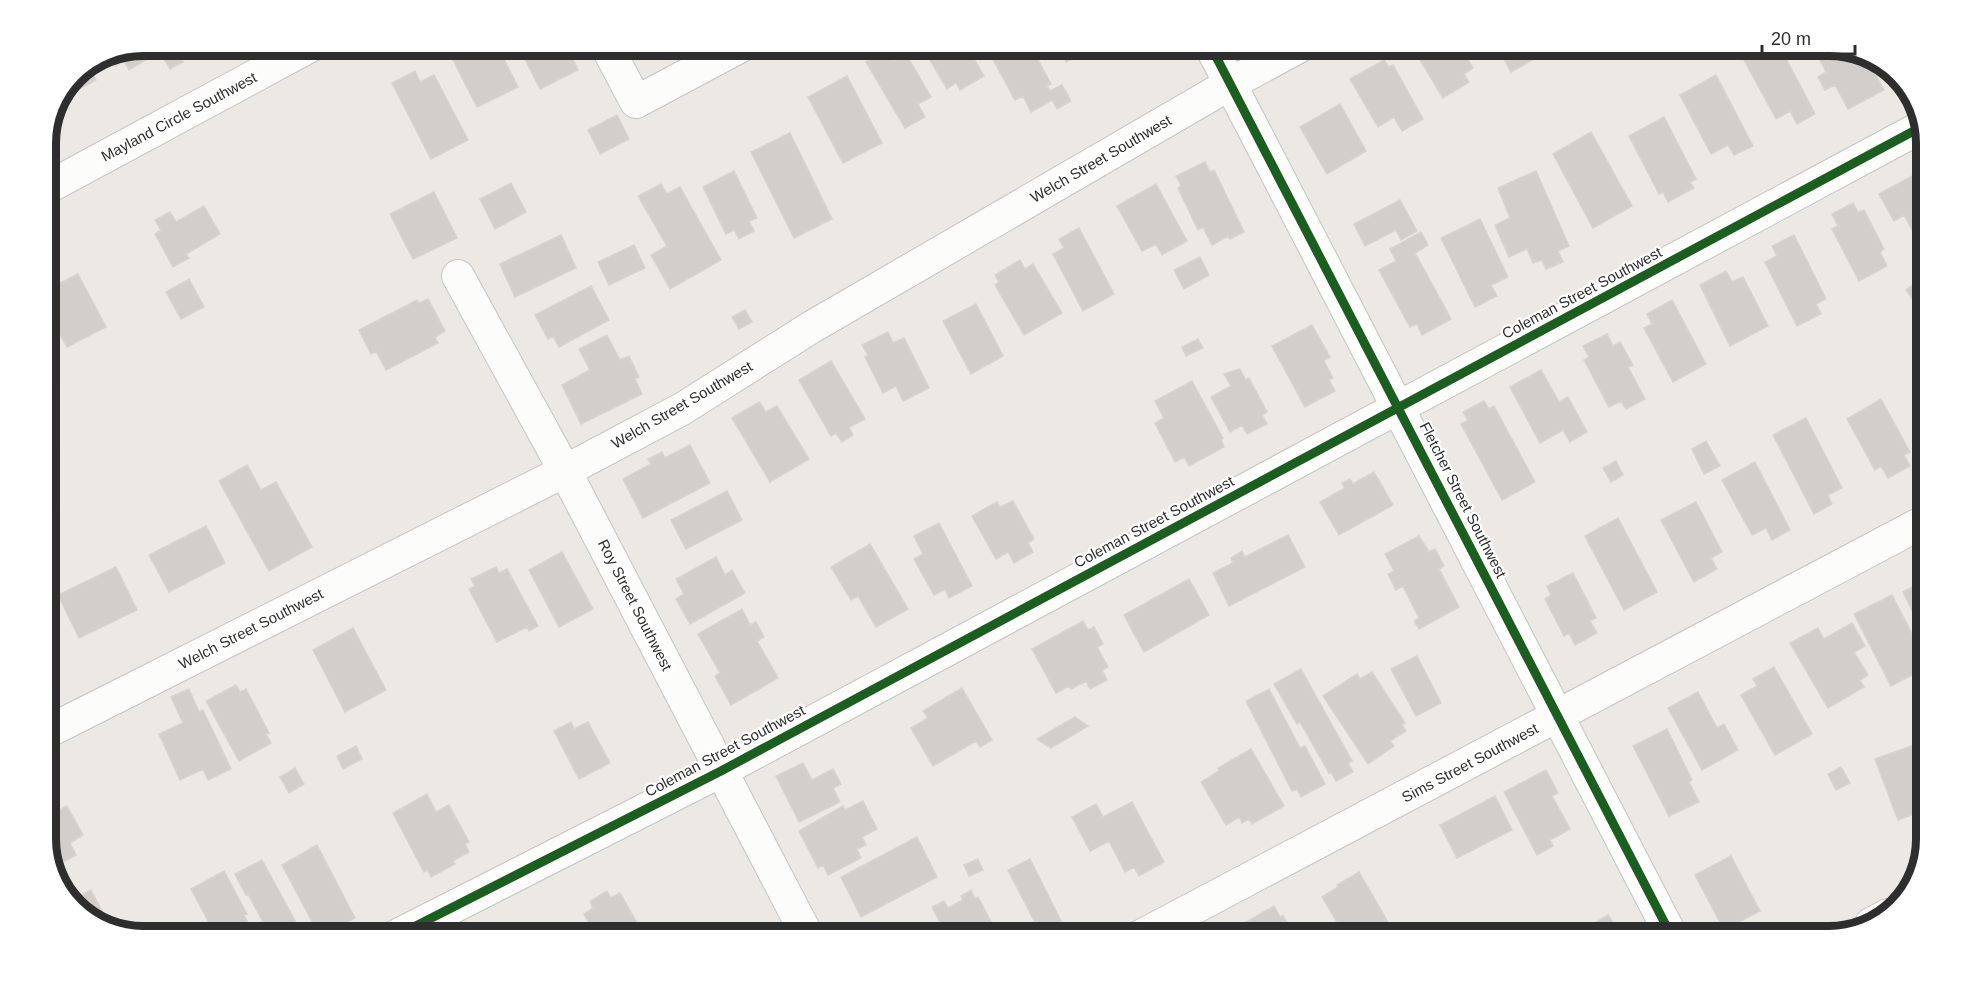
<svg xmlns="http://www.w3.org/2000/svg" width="1972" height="982" viewBox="0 0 1972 982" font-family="Arial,sans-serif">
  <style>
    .building { fill: #d1cecb; stroke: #d7d4d0; stroke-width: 1.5 }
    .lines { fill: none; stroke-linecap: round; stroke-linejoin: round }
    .minor-casing { stroke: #c5c4c5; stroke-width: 34 }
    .minor { stroke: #fcfcfb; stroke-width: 32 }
    .cycleway-casing { stroke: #fff; stroke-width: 13 }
    .cycleway { stroke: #1b5e20; stroke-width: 9 }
    .labels { text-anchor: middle; stroke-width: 4.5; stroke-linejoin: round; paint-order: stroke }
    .street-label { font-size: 15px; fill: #2e2e2e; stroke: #fff }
    .rim { fill: none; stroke: #2e2e2e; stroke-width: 8 }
  </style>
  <rect width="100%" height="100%" fill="#ece8e4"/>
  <!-- building -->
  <path class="building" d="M143 45H173L183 62 170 69 157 47 154 49 157 53 129 70 124 61 115 66 110 58Z
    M497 45 518 87 477 107 446 46Z
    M518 45H566L578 70 540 89Z
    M921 45H966L984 76 960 90 956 83 947 89Z
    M985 45H1030L1051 84 1047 86 1050 91 1062 85 1071 101 1057 109 1052 100 1031 112 1023 96 1015 100Z
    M1057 45H1094L1095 47 1066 62Z
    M1411 45H1459L1473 68 1464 74 1469 82 1443 98Z
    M1496 45H1547L1550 50 1511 72Z
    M1768 45H1779L1815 114 1797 124 1790 111 1776 119 1743 58Z
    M1824 45 1864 53 1884 90 1848 109 1835 85 1825 90 1818 77 1826 72 1816 51Z
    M887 50 894 61 906 54 931 97 918 104 925 117 905 128 866 62Z
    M1384 60 1389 67 1393 65 1423 119 1402 131 1394 117 1378 127 1350 79Z
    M89 67 96 80 63 98 74 73Z
    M415 71 420 82 434 75 468 140 431 159 392 83Z
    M1716 75 1753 146 1734 155 1728 145 1711 154 1680 95Z
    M847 76 882 143 843 163 808 97Z
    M1340 104 1366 151 1327 174 1300 127Z
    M617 115 629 139 600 154 588 130Z
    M1664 117 1696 179 1690 182 1694 188 1668 202 1663 192 1659 194 1629 136Z
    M1591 132 1632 206 1593 228 1553 154Z
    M790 133 832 219 794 238 751 152Z
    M1205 162 1210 172 1214 170 1244 232 1230 239 1228 236 1212 245 1203 227 1198 230 1178 188 1181 186 1176 176Z
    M1925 169 1927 172V228L1915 235 1904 215 1894 221 1879 194Z
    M734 171 757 218 749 221 754 231 739 239 734 230 726 234 703 187Z
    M1536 171 1569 246 1558 251 1563 262 1546 269 1542 260 1533 263 1527 249 1509 257 1495 225 1510 218 1498 188Z
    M511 183 526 212 495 229 480 199Z
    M661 184 667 194 680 187 721 260 670 289 651 255 667 246 638 196Z
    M1156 184 1187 241 1162 255 1156 244 1142 251 1117 206Z
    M434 192 457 238 413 259 390 214Z
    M1400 200 1417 231 1401 240 1396 230 1365 246 1354 224Z
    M1853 203 1858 212 1864 210 1884 249 1880 252 1887 266 1859 281 1832 229 1838 226 1832 214Z
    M204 206 220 234 186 254 189 258 173 267 155 234 161 230 155 220 170 212 176 222Z
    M1480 219 1508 277 1491 285 1497 296 1475 307 1441 238Z
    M1079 228 1114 294 1083 311 1053 254 1064 248 1059 239Z
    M1421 232 1428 245 1415 253 1451 319 1422 335 1417 324 1410 327 1379 270 1396 261 1390 249Z
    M561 235 576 268 515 297 500 264Z
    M1794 235 1826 299 1816 304 1821 314 1797 326 1765 262 1777 256 1772 246Z
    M634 245 645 268 609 285 598 262Z
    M1200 257 1209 275 1184 289 1174 270Z
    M1020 260 1025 269 1033 264 1062 313 1024 335 995 285 999 282 995 275Z
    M1726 271 1732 282 1743 277 1768 326 1730 346 1700 285Z
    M78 274 106 327 67 347 45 307V291L49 289 46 284 57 278 60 283Z
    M189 279 204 307 181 319 166 292Z
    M1916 283 1925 296 1915 303 1906 290Z
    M591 286 609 320 559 347 553 336 548 339 535 315Z
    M428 299 445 331 435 337 438 343 386 370 376 351 371 354 359 330 417 300 419 303Z
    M1672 300 1706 364 1673 382 1644 328 1652 324 1647 314Z
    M976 304 1003 356 971 374 943 321Z
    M745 310 752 322 739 329 732 317Z
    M1312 325 1330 357 1324 361 1333 378 1329 380 1335 391 1305 407 1272 346Z
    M888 332 893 343 904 338 929 388 903 401 896 386 883 393 865 357 868 355 862 345Z
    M1607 334 1613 346 1620 342 1633 365 1628 367 1645 399 1626 409 1621 401 1609 407 1584 360 1589 357 1583 346Z
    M607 335 620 360 629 356 639 377 635 379 642 394 581 424 562 385 590 370 579 349Z
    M1198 339 1203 348 1186 356 1182 347Z
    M831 361 865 419 849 427 853 435 842 442 836 433 831 436 799 380Z
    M1240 369 1246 380 1249 378 1267 412 1262 415 1267 424 1247 434 1242 425 1230 432 1211 397 1231 386 1224 374Z
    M1541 370 1559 402 1568 397 1587 432 1570 442 1563 430 1540 443 1510 387Z
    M1192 381 1223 438 1221 440 1224 447 1189 466 1184 457 1175 462 1155 423 1164 418 1155 401Z
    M1881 399 1910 452 1904 455 1910 466 1888 478 1881 466 1875 470 1847 419Z
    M1484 401 1489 409 1494 406 1535 482 1502 500 1461 424 1468 420 1463 412Z
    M759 402 766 412 777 406 809 459 770 482 732 418Z
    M1806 418 1842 488 1828 495 1832 504 1814 514 1773 435Z
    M1706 441 1720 466 1704 474 1692 449Z
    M690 445 710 483 643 518 623 479 651 464 648 459 662 452 665 458Z
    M1616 461 1623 475 1611 482 1603 468Z
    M1755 462 1790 530 1772 540 1766 528 1752 535 1722 480Z
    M247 465 261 490 276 482 312 547 269 571 219 481Z
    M1374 472 1393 505 1339 535 1320 502 1345 488 1342 483 1350 479 1353 484Z
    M727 491 742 520 686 549 671 520Z
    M1013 501 1034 539 1028 543 1033 552 1014 563 1008 552 996 559 972 516 997 502 1000 507Z
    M1696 502 1722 552 1711 558 1717 569 1694 582 1661 520Z
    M1618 518 1657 592 1624 610 1585 536Z
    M939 523 972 586 949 598 945 589 934 595 914 559 923 554 914 536Z
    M206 526 225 563 169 592 149 555Z
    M1288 535 1305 567 1229 606 1213 573 1233 563 1231 558 1242 551 1245 557Z
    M1419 536 1429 552 1435 549 1444 566 1439 569 1459 607 1419 629 1414 621 1419 618 1403 586 1396 590 1388 574 1394 571 1385 554Z
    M870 544 908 609 876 627 858 596 851 600 831 567Z
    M562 552 593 609 559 627 529 570Z
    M716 557 725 575 732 570 745 593 690 624 676 599 684 594 676 579Z
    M116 567 137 610 79 638 58 595Z
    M496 567 499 573 507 569 538 626 529 631 527 627 497 642 469 589 475 586 471 579Z
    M1573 573 1596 618 1590 621 1597 633 1575 645 1569 633 1564 636 1545 599 1551 595 1547 586Z
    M1189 579 1209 615 1144 652 1124 615Z
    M1914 586 1917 591 1927 586 1926 639 1903 592Z
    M1892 595 1927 663V667L1891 686 1854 614Z
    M742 609 750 625 756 622 764 637 757 641 778 678 731 705 715 676 720 673 698 634Z
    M1083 621 1088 630 1094 627 1103 644 1097 647 1108 667 1102 670 1107 680 1090 689 1086 681 1071 689 1069 686 1056 693 1032 649Z
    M1852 623 1865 646 1854 652 1868 675 1860 680 1864 687 1828 708 1790 643 1818 628 1824 639Z
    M353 628 386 690 345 712 313 650Z
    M1417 656 1441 703 1416 716 1391 669Z
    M1774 667 1812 734 1775 755 1741 695 1757 686 1753 679Z
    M1301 669 1352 761 1348 763 1353 772 1336 781 1331 772 1329 773 1300 722 1297 724 1274 684Z
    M1372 672 1405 723 1402 725 1406 731 1390 741 1394 746 1368 764 1323 696 1357 674 1360 679Z
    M236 685 240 692 246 689 269 733 266 734 271 743 239 761 206 701Z
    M962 688 992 740 980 747 976 741 933 766 911 728 928 718 923 711Z
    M189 689 199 712 203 710 231 769 208 780 203 769 180 780 159 734 183 723 171 697Z
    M1269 689 1300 748 1305 746 1325 784 1301 797 1297 789 1292 791 1246 701Z
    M1698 692 1717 728 1724 724 1738 750 1702 770 1668 708Z
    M1075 717 1088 726 1051 748 1037 739Z
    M571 722 574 729 588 722 610 763 579 779 554 731Z
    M1667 729 1692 780 1689 782 1699 802 1669 816 1633 746Z
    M1920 743 1927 762V803L1920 806 1922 811 1898 820 1875 759Z
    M356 746 362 759 343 769 337 756Z
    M1251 749 1284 806 1252 824 1249 819 1242 823 1239 817 1226 825 1201 782 1219 771 1218 768Z
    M803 763 812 780 833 769 841 784 833 788 840 802 799 822 776 776Z
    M1841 767 1850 783 1836 790 1828 774Z
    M295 768 304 784 289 793 280 777Z
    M1546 770 1558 793 1552 796 1570 829 1550 840 1553 846 1537 855 1504 792Z
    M427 794 436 812 449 805 469 842 465 844 469 852 453 861 455 864 431 877 428 870 424 872 393 813Z
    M1495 796 1512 830 1457 858 1440 825Z
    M863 801 877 829 862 837 866 845 857 849 861 858 828 875 823 865 818 868 799 831 843 806 845 810Z
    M1132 802 1164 862 1139 876 1134 867 1125 872 1109 841 1090 851 1072 817 1096 804 1103 817Z
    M67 806 83 835 70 843 76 855 53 868 45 846V818Z
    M917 837 937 877 861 917 841 877Z
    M317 845 355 918 331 931 326 922 315 927 282 865Z
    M1731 856 1760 911 1724 930 1695 875Z
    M978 859 983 870 969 876 964 865Z
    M1030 859 1061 921 1040 932 1008 870Z
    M262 860 304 937H271L248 894 246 895 235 874Z
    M224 871 247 914 244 915 249 924 222 937 218 929 214 932 191 889Z
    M1359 872 1396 936 1393 937H1346L1322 897 1338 887 1337 885Z
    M91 890 112 930 100 927 70 901Z
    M971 890 975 899 978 897 999 937H948L932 907 944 901 948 908 963 900 961 896Z
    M607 891 611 898 620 893 640 928 626 937H597L584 914 593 908 590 901Z
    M1274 906 1280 917 1283 916 1295 937H1245L1247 935 1241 925Z
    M1608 915 1621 935 1625 933 1628 937H1571Z"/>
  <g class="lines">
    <defs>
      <path id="minor" d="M606 45 636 102 743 45
        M1210 45 1672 937
        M45 189 312 45
        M458 276 565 471 808 937
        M45 733 565 471 682 409 810 328 1230 84 1302 45
        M1871 924 1888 915
        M394 937 721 771 1923 126
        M1139 937 1927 520"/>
    </defs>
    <!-- minor casing -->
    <use href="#minor" class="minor-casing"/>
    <!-- minor -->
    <use href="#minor" class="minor"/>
    <defs>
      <path id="cycleway" d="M1210 45 1672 937
        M394 937 721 771 1923 126"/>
    </defs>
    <!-- cycleway casing -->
    <use href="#cycleway" class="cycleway-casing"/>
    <!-- cycleway -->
    <use href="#cycleway" class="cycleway"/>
  </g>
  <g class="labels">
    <!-- street labels -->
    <g class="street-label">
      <text transform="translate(179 117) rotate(-28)" y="5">Mayland Circle Southwest</text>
      <text transform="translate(1101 159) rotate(-30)" y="5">Welch Street Southwest</text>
      <text transform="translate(1582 293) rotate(-28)" y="5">Coleman Street Southwest</text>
      <text transform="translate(682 405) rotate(-30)" y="5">Welch Street Southwest</text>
      <text transform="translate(1463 500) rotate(63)" y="5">Fletcher Street Southwest</text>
      <text transform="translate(1154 522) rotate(-28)" y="5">Coleman Street Southwest</text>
      <text transform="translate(635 605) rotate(63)" y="5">Roy Street Southwest</text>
      <text transform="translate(251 629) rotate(-27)" y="5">Welch Street Southwest</text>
      <text transform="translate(725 751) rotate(-28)" y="5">Coleman Street Southwest</text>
      <text transform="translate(1470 763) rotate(-28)" y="5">Sims Street Southwest</text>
    </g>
  </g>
  <!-- crop -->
  <path d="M0 0H1972V982H0ZM143 56H1829A87 87 0 0 1 1916 143V839A87 87 0 0 1 1829 926H143A87 87 0 0 1 56 839V143A87 87 0 0 1 143 56Z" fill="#fff" fill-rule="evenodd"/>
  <path class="rim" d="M143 56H1829A87 87 0 0 1 1916 143V839A87 87 0 0 1 1829 926H143A87 87 0 0 1 56 839V143A87 87 0 0 1 143 56Z"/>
  <!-- scale -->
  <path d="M1762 45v9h93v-9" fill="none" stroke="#2e2e2e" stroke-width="3"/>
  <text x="1771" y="45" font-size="18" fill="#2e2e2e" stroke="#ffffff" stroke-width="4.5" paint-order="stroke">20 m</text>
</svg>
